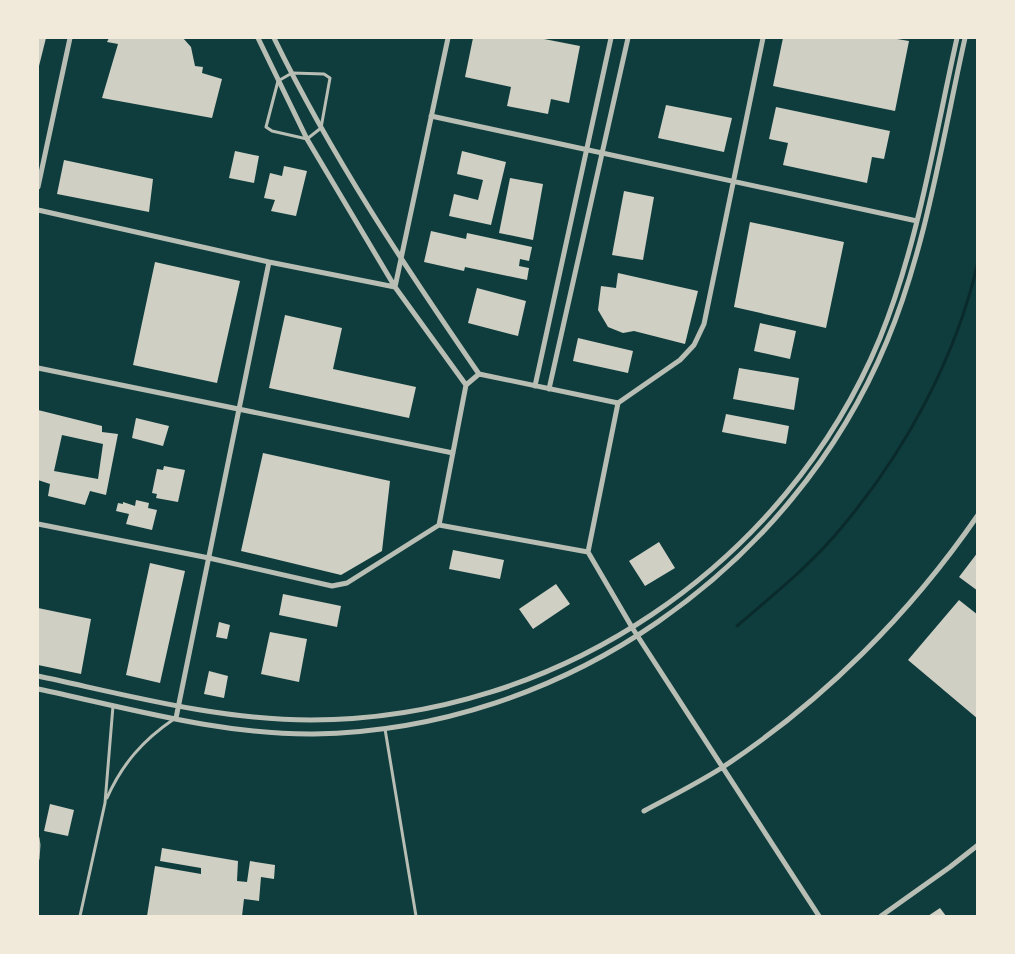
<svg xmlns="http://www.w3.org/2000/svg" width="1015" height="954" viewBox="0 0 1015 954" font-family="Lato,sans-serif">
  <style>
    .lines { fill: none; stroke-linecap: round; stroke-linejoin: round }
    .stream { stroke: #0a2a2b; stroke-width: 3 }
    .building { fill: #cfcfc3; fill-rule: evenodd }
    .service { stroke: #b8beb3; stroke-width: 3 }
    .minor { stroke: #b8beb3; stroke-width: 5 }
  </style>
  <rect width="100%" height="100%" fill="#0f3d3e"/>
  <g class="lines">
    <!-- stream -->
    <path class="stream" d="M737 626C773 595 812 564 842 527 905 452 956 358 978 262"/>
  </g>
  <!-- building -->
  <path class="building" d="M38 38H46L38 70Z
    M109 38H183L191 47 195 66 203 67 202 73 222 79 212 118 102 98 118 44 107 42Z
    M473 38H539L580 46 569 103 551 99 548 114 507 106 511 87 465 77Z
    M783 38H891L909 41 895 111 773 86Z
    M666 105 732 118 724 152 658 138Z
    M776 107 890 131 884 159 872 157 867 183 783 165 788 143 769 139Z
    M235 151 259 156 254 183 229 178Z
    M462 151 506 162 491 225 449 216 454 194 478 200 483 180 457 174Z
    M64 160 153 179 149 212 57 194Z
    M284 166 307 171 296 216 271 211 275 200 264 198 270 173 282 176Z
    M510 178 543 184 533 240 499 233Z
    M624 191 654 197 643 260 612 255Z
    M750 222 844 242 826 328 734 307Z
    M431 231 466 239 467 233 532 247 529 261 520 259 519 266 529 268 527 280 465 267 464 271 424 262Z
    M155 262 240 281 217 383 133 365Z
    M618 273 698 291 685 344 634 331 623 333 608 327 598 310 601 286 616 288Z
    M477 288 526 301 518 336 468 323Z
    M285 315 342 328 333 369 416 387 409 418 269 388Z
    M760 323 796 331 790 359 754 351Z
    M578 338 633 351 628 373 573 361Z
    M739 368 799 378 794 410 733 399Z
    M38 410 102 426V432L118 434 106 495 90 491 85 505 48 496 50 484 38 480ZM62 435 103 444 98 479 54 471Z
    M726 414 789 426 786 444 722 432Z
    M136 418 169 426 163 446 132 438Z
    M263 453 390 481 382 551 341 575 241 551Z
    M164 466 185 470 178 502 156 498 157 494 152 493 157 469 163 470Z
    M136 500 149 503 148 508 157 510 152 530 126 524 129 514 116 511 118 503 123 504V502L135 506Z
    M659 542 675 568 645 586 629 561Z
    M453 550 504 560 500 579 449 569Z
    M978 552V591L959 577Z
    M150 563 185 571 160 683 126 675Z
    M556 584 570 604 533 629 519 609Z
    M283 594 341 606 337 627 279 615Z
    M959 600 978 615V719L908 660Z
    M38 608 91 619 81 674 38 665Z
    M219 622 230 625 227 639 216 637Z
    M270 632 307 639 299 682 261 674Z
    M209 671 228 676 224 698 204 694Z
    M50 804 74 810 68 836 44 831Z
    M162 848 238 861 237 881 247 882 250 861 275 865 274 879 261 877 259 901 244 899 242 916H147L155 866 201 874V868L160 861Z
    M940 908 946 916H928Z"/>
  <g class="lines">
    <!-- service -->
    <path class="service" d="M292 73 324 74 330 78 321 128 307 139 272 131 266 127 278 81Z
      M385 729 416 916
      M107 798C122 764 143 740 174 719
      M38 838 39 845 38 859
      M80 916 105 803 113 706"/>
    <!-- minor -->
    <path class="minor" d="M258 38 307 139 395 287 466 385
      M274 38C332 157 404 265 479 374L618 403
      M763 38 704 324 694 345 680 360 618 403 588 552 633 629 819 916
      M431 116 917 221
      M38 187 70 38
      M38 210 269 262 395 287 448 38
      M38 368 453 453
      M535 386 611 38
      M549 389 628 38
      M38 524 209 558 332 586 347 583 439 525 588 552
      M439 525 466 385 479 374
      M38 676C127 695 218 720 311 720 557 720 786 565 880 338 918 245 935 136 957 38
      M38 689C128 708 221 735 314 734 562 730 792 570 887 341 926 248 943 136 965 38
      M176 718 269 262
      M644 811C670 797 698 783 723 767 823 701 910 614 978 515
      M881 916 950 867 978 845"/>
  </g>
  <!-- border -->
  <rect width="1015" height="954" fill="none" stroke="#f1e9da" stroke-width="78"/>
</svg>
